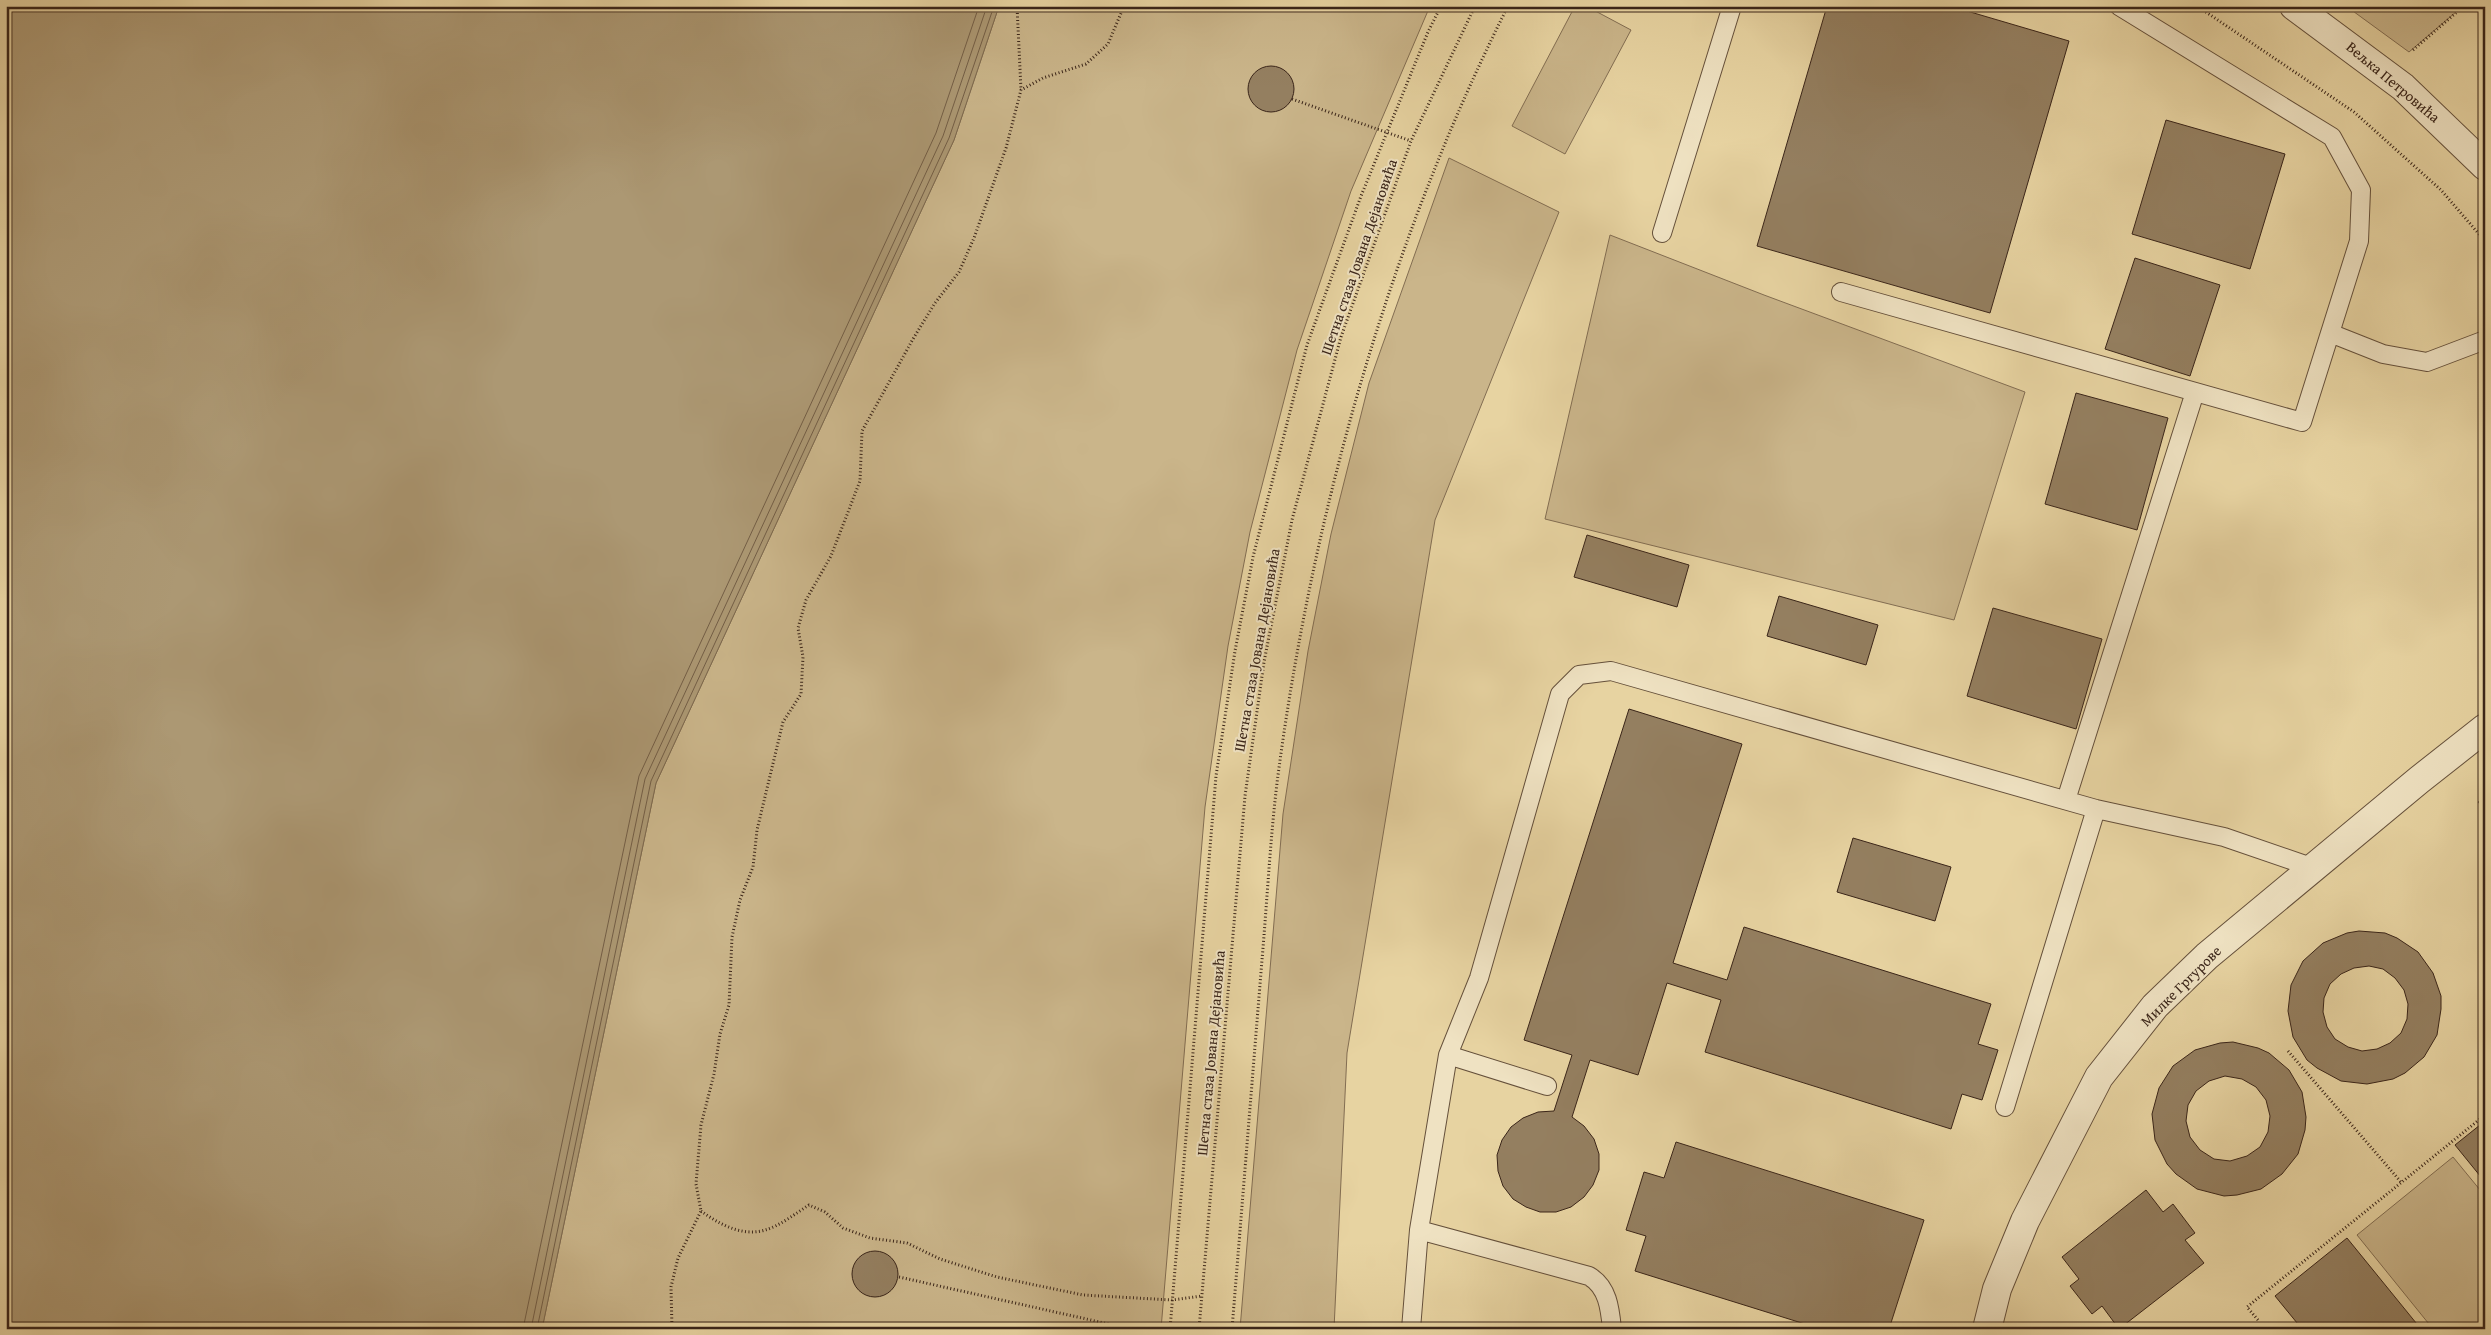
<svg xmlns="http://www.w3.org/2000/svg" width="2491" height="1335" viewBox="0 0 2491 1335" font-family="'Gentium Book Plus',serif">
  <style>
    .green { fill: #cab58a; stroke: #826d52 }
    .water { fill: #ac9873; stroke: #7e6a4f }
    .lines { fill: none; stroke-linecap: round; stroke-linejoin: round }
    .shore { stroke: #735e46; stroke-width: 1 }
    .building { fill: #947f60; stroke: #3a2519; fill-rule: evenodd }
    .service-casing { stroke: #65503b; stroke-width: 20 }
    .minor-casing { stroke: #65503b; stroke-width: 30 }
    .path { stroke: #3a2519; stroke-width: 3; stroke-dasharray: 1 2.5; stroke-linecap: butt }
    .service { stroke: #efe2c2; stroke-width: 18 }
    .minor { stroke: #efe2c2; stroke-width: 28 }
    .labels { text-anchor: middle; stroke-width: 4; stroke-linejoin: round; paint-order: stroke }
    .street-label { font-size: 15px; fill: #3a2519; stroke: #efe2c2 }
  </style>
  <rect width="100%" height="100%" fill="#e7d3a1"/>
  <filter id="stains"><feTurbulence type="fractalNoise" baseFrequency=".004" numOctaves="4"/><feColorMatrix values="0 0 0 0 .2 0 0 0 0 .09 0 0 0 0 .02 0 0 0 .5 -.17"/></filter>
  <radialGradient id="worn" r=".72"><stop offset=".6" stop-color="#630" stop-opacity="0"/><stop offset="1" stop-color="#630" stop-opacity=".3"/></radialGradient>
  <!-- green -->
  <path class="green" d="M999 6H1430L1351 191 1297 350 1250 532 1228 646 1205 807 1161 1329H542L656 783 954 140Z
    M1575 6H1586L1631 30 1565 154 1512 126Z
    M2346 6H2463L2409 52Z
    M1449 158 1559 212 1435 520 1347 1053 1334 1329H1240L1283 814 1308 651 1331 534 1369 383Z
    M1610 235 1764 295 2025 392 1954 620 1545 519Z
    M2453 1157 2485 1196V1329H2433L2357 1235Z"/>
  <!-- water -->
  <path class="water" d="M6 6H999L954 140 656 783 542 1329H6Z"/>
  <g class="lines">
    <!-- shore -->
    <path class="shore" d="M523 1329 639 776 936 133 979 6
      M531 1329 645 779 943 136 987 6
      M537 1329 651 781 949 138 994 6"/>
  </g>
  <!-- building -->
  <path class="building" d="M1827 6H1950L2069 41 1990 313 1757 246Z
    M1248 89a23 23 0 1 1 46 0a23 23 0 1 1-46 0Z
    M2166 120 2285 154 2250 269 2132 234Z
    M2135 258 2220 285 2190 376 2105 349Z
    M2076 393 2168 418 2137 530 2045 504Z
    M1587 535 1689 565 1677 607 1574 577Z
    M1779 596 1878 625 1866 665 1767 636Z
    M1993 608 2102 639 2076 729 1967 696Z
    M1629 709 1742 744 1673 963 1727 980 1744 927 1991 1004 1978 1044 1998 1050 1982 1100 1962 1094 1951 1129 1705 1052 1721 1000 1667 983 1638 1075 1590 1060 1572 1117 1584 1126 1594 1139 1599 1154V1170L1593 1185 1584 1197 1571 1207 1556 1212H1540L1526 1207 1513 1199 1503 1186 1498 1171 1497 1155 1502 1140 1511 1127 1523 1118 1538 1112 1554 1111 1572 1055 1524 1040Z
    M2485 797V810L2478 802Z
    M1853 838 1951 867 1935 921 1837 892Z
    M2359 931 2385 933 2397 938 2418 952 2433 973 2441 996V1009L2437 1035 2424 1057 2405 1073 2393 1079 2367 1084 2341 1081 2317 1068 2307 1060 2293 1037 2288 1011 2291 985 2303 961 2323 943 2347 933ZM2369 966 2383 969 2395 978 2404 990 2408 1004 2407 1019 2401 1033 2390 1043 2377 1049 2362 1051 2348 1047 2335 1039 2327 1027 2323 1012 2324 998 2330 984 2341 974 2354 968Z
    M2233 1042 2258 1048 2269 1053 2289 1070 2302 1092 2306 1117 2305 1130 2298 1154 2282 1174 2261 1189 2237 1195 2224 1196 2197 1189 2176 1174 2167 1164 2155 1140 2152 1114 2159 1088 2173 1066 2195 1050 2220 1043ZM2225 1076 2242 1079 2256 1087 2266 1100 2270 1116 2268 1132 2260 1147 2247 1156 2230 1161 2214 1159 2200 1150 2190 1137 2186 1121 2188 1105 2196 1091 2209 1081Z
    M2485 1121V1182L2455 1145Z
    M1676 1142 1924 1220 1889 1329H1821L1635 1271 1646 1236 1626 1230 1644 1172 1664 1178Z
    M2146 1190 2163 1212 2173 1204 2195 1233 2185 1240 2204 1263 2119 1329 2102 1306 2092 1314 2070 1286 2079 1279 2062 1257Z
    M2347 1238 2421 1329H2302L2275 1296Z
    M852 1274a23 23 0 1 1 46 0a23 23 0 1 1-46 0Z"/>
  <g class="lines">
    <defs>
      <path id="service" d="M1662 233 1732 6
        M1841 292 2302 422 2359 241 2361 190 2332 137 2119 6
        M2330 333 2383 354 2427 362 2485 340
        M2066 800 2195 392
        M1448 1055 1547 1086
        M2005 1107 2096 809
        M1419 1230 1589 1276C1608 1287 1610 1309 1612 1329
        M1411 1329 1419 1230 1448 1055 1479 978 1560 694 1579 675 1611 671 2096 809 2224 837 2314 868"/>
      <path id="minor" d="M2294 6 2403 87 2485 166
        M1987 1329 1997 1289 2025 1221 2099 1077 2155 1006 2207 956 2419 780 2485 728"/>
    </defs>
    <!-- service casing -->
    <use href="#service" class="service-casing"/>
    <!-- minor casing -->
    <use href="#minor" class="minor-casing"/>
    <!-- path -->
    <path class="path" d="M1017 6 1021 90
      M2197 6 2354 112 2441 190 2485 241
      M2413 50 2464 6
      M1292 99 1411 141
      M2288 1051 2401 1182
      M701 1211C719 1224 742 1237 765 1230 780 1226 796 1213 809 1205L825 1212 843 1228 870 1238 907 1243 940 1259 997 1277 1083 1295 1172 1300 1202 1296
      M899 1277 1131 1329
      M2258 1320 2247 1307 2485 1115
      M672 1329 671 1287 678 1258 701 1211 696 1184 701 1125 714 1074 720 1034 729 1005 732 937 740 900 753 867 757 830 783 722 801 694 803 657 798 628 806 600 831 556 860 481 862 431 913 339 935 303 959 272 974 238 1006 148 1021 90 1043 78 1086 64 1108 44 1124 6
      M1170 1329 1216 776 1235 651 1253 557 1307 345 1361 196 1428 32 1441 6
      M1199 1329 1245 796 1264 662 1292 520 1341 337 1411 141 1475 6
      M1232 1329C1242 1206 1252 1083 1262 960 1267 902 1270 842 1277 783 1311 519 1388 244 1508 6"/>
    <!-- service -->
    <use href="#service" class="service"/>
    <!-- minor -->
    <use href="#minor" class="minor"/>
  </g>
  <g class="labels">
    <!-- street labels -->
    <g class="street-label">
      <text transform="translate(2393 82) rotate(40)" y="5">Вељка Петровића</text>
      <text transform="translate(1359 257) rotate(-71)" y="5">Шетна стаза Јована Дејановића</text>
      <text transform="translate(1257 650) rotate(-80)" y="5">Шетна стаза Јована Дејановића</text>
      <text transform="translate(2181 986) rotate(-45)" y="5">Милке Гргурове</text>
      <text transform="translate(1211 1053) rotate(-85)" y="5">Шетна стаза Јована Дејановића</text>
    </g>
  </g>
  <!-- margin -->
  <rect width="2491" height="1335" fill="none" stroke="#e7d3a1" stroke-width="25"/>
  <rect x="8" y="8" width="2476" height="1320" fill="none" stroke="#3a2519" stroke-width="2.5"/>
  <rect x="12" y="12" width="2466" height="1310" fill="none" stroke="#3a2519"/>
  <rect width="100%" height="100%" filter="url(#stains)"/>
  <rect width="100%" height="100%" fill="url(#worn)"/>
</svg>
